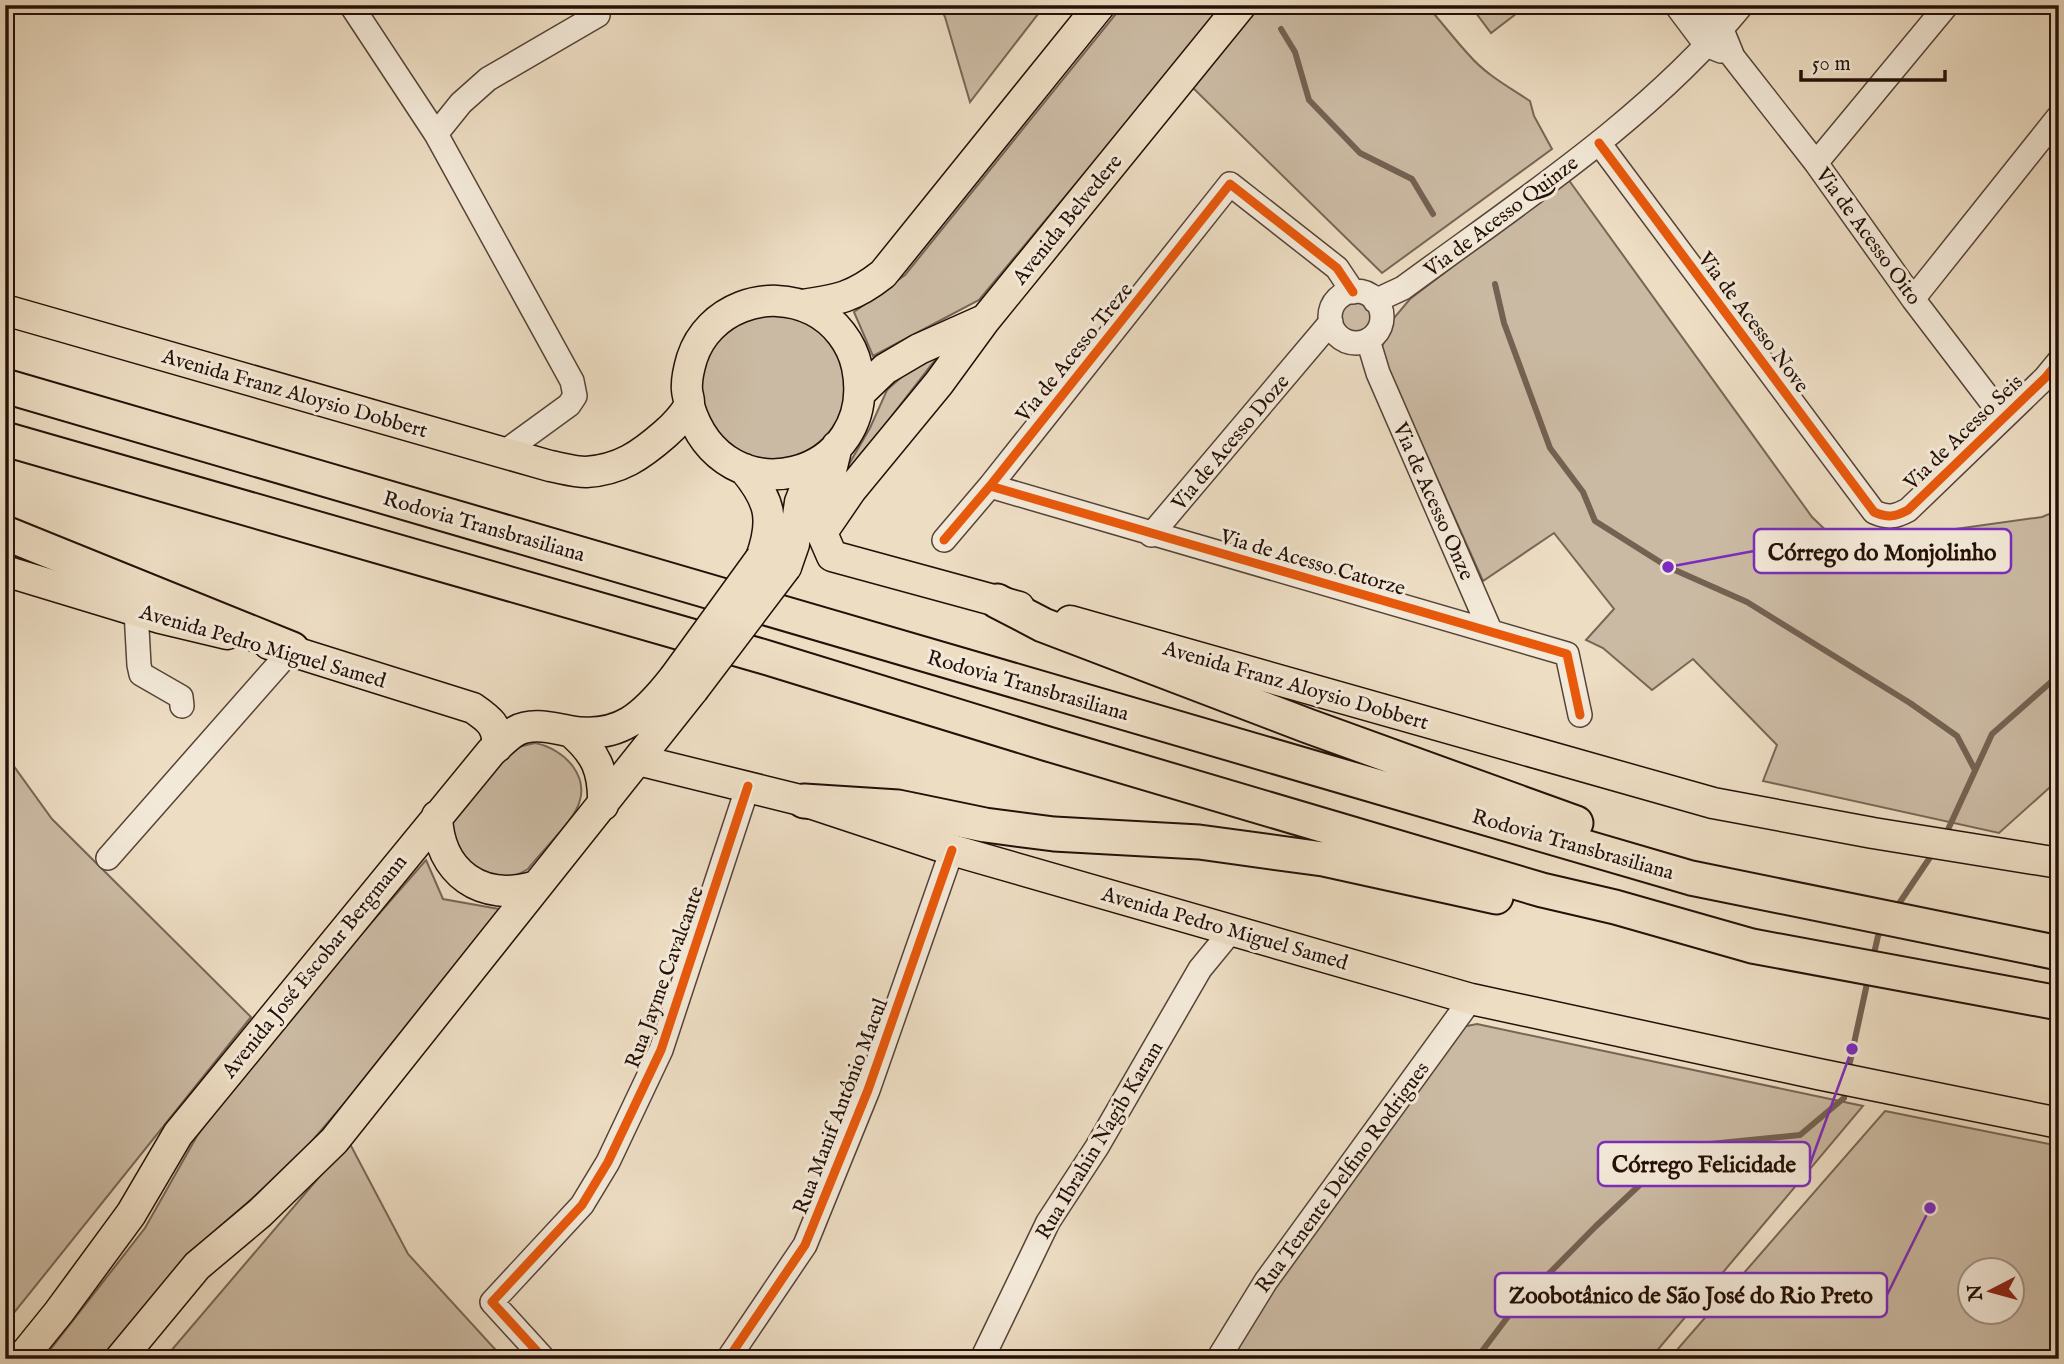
<svg xmlns="http://www.w3.org/2000/svg" width="2064" height="1364" viewBox="0 0 2064 1364" font-family="'IM FELL English',serif">
  <style>
    .green { fill: #cbbaa3; stroke: #786556; stroke-width: 2; fill-rule: evenodd }
    .lines { fill: none; stroke-linecap: round; stroke-linejoin: round }
    .stream { stroke: #746152; stroke-width: 6 }
    .minor-casing { stroke: #564337; stroke-width: 26 }
    .major-casing { stroke: #241008; stroke-width: 33 }
    .highway-casing { stroke: #241008; stroke-width: 37 }
    .minor { stroke: #f3e9d8; stroke-width: 23 }
    .major { stroke: #edddc3; stroke-width: 30 }
    .highway { stroke: #edddc3; stroke-width: 33 }
    .major-bridge-casing { stroke: #241008; stroke-width: 33; stroke-linecap: butt }
    .major-bridge { stroke: #edddc3; stroke-width: 30 }
    .cycleway-casing { stroke: #f3e9d8; stroke-width: 13 }
    .cycleway { stroke: #e8590c; stroke-width: 9 }
    .labels { text-anchor: middle; stroke-width: 6; stroke-linejoin: round; paint-order: stroke }
    .street-label { font-size: 21px; fill: #241008; stroke: #f3e9d8 }
    .leader { fill: none; stroke: #7b2cbf; stroke-width: 2.5 }
    .callout-dot { fill: #7b2cbf; stroke: #f3e9d8; stroke-width: 2.5 }
    .callout { fill: #f3e9d8; stroke: #7b2cbf; stroke-width: 2.5 }
    .callout-label { font-size: 23px; text-anchor: middle; font-weight: bold; fill: #241008 }
  </style>
  <rect width="100%" height="100%" fill="#edddc3"/>
  <filter id="stains"><feTurbulence type="fractalNoise" baseFrequency=".00286" numOctaves="4"/><feColorMatrix values="0 0 0 0 .2 0 0 0 0 .09 0 0 0 0 .02 0 0 0 .5 -.17"/></filter>
  <radialGradient id="worn" r=".72"><stop offset=".6" stop-color="#630" stop-opacity="0"/><stop offset="1" stop-color="#630" stop-opacity=".3"/></radialGradient>
  <!-- green -->
  <path class="green" d="M939 5H1045L970 102 945 17Z
    M1123 5H1224L979 300 873 356 854 312 905 275Z
    M1260 5H1426C1441 21 1454 39 1469 55 1485 74 1509 87 1530 101L1534 116 1552 149 1382 273 1191 86Z
    M1470 5H1524L1525 7 1491 33Z
    M1568 179 1812 517 1841 545 2042 517 2059 510V779L1999 833 1763 781 1777 745 1693 659 1652 690 1603 648 1586 640 1614 609 1554 533 1483 581 1380 351 1394 318 1410 299Z
    M1339 317a18 18 0 1 1 36 0a18 18 0 1 1-36 0Z
    M701 387a72 72 0 1 1 144 0a72 72 0 1 1-144 0Z
    M938 356 847 474 845 471 870 428 887 390 907 372Z
    M535 743C565 749 593 778 576 810 568 826 540 853 528 869 500 886 489 876 463 863L452 829 454 818 510 749Z
    M5 754 52 819 251 1017 5 1324Z
    M426 860 443 899 499 909 342 1106 294 1162 216 1230 170 1276 104 1359H43L145 1228 197 1136 261 1049Z
    M1477 1024 1863 1106 1650 1359H1226L1270 1286 1462 1027Z
    M1885 1111 2059 1146V1359H1669ZM1969 1270H2011V1312H1969Z
    M349 1142 408 1254 504 1359H164Z"/>
  <g class="lines">
    <!-- stream -->
    <path class="stream" d="M1281 29 1295 52 1309 100 1360 153 1412 179 1433 214
      M1495 284 1504 323 1550 448 1583 492 1595 521 1668 567 1747 602 1910 703 1957 736 1975 770
      M1945 836 1992 734 2059 675
      M1896 908 1935 850
      M1873 958 1878 936 1882 929
      M1848 1071 1868 979
      M1476 1359 1513 1310 1595 1227 1646 1179 1690 1146 1800 1135 1844 1098 1846 1089"/>
    <defs>
      <path id="minor" d="M351 5 436 134 572 381 575 396 569 405 503 453
        M1676 5 1706 45 1721 51
        M1703 5 1722 30 1733 57 1816 163 1913 299 2003 417
        M436 134 461 103 488 79 598 15
        M1599 143 1874 512C1888 518 1895 517 1908 510L2045 378 2059 361
        M1816 163 1947 5
        M1330 317a26 26 0 1 1 52 0a26 26 0 1 1-52 0Z
        M1913 299 2059 116
        M1375 301 1403 288C1521 201 1648 119 1742 5
        M1368 340 1378 373 1490 630
        M990 486 1567 654 1580 715
        M1151 535 1331 322
        M944 540 990 486 1230 184 1337 268 1353 292
        M136 611 139 665 141 674 181 697 182 706
        M108 858 292 649
        M544 1359 492 1302 582 1205 608 1162 661 1050 748 786
        M728 1359 805 1245 868 1090 952 850
        M982 1359 1048 1222 1097 1147 1200 969 1232 930
        M1218 1359 1266 1281 1471 999"/>
      <path id="major" d="M802 305C838 300 854 297 883 274L1100 5
        M5 310 550 466C561 468 575 472 586 472 620 470 641 455 665 434 672 428 686 414 689 405 690 401 687 394 687 390 686 379 689 368 692 358 708 309 767 287 813 310 835 321 852 343 857 367 880 479 724 521 689 406
        M860 393 885 369 919 349 984 320
        M837 446 827 487 822 533 832 556 1019 607
        M744 469C770 500 775 519 761 558
        M825 528 851 490 939 383 985 320 1241 5
        M786 567 794 544 800 502 815 464
        M5 571 160 618 227 634
        M1070 621 1713 803 1873 833 2059 863
        M269 644 473 708C489 719 499 726 497 747
        M570 731C596 753 604 770 603 805
        M638 760 804 801 952 850 1471 999 1818 1074 2059 1123
        M437 816C439 873 482 903 536 886
        M21 1359 59 1312 131 1214 178 1134 491 752C499 745 507 736 516 731 532 722 552 728 569 731 620 740 645 715 674 678
        M120 1359 197 1266 260 1213 334 1141 693 690"/>
      <path id="highway" d="M5 386 1691 878 2059 953
        M5 439 768 658 1048 744 1542 890 1615 907 1752 946 2059 1003
        M5 533 292 649
        M997 601 1043 625 1308 726 1576 823
        M804 801 898 807 985 825 1054 834 1199 842 1323 859 1496 897"/>
    </defs>
    <!-- minor casing -->
    <use href="#minor" class="minor-casing"/>
    <!-- major casing -->
    <use href="#major" class="major-casing"/>
    <!-- highway casing -->
    <use href="#highway" class="highway-casing"/>
    <!-- minor -->
    <use href="#minor" class="minor"/>
    <!-- major -->
    <use href="#major" class="major"/>
    <!-- highway -->
    <use href="#highway" class="highway"/>
    <defs>
      <path id="major-bridge" d="M674 678 761 558
        M693 690 786 567"/>
    </defs>
    <!-- major-bridge casing -->
    <use href="#major-bridge" class="major-bridge-casing"/>
    <!-- major-bridge -->
    <use href="#major-bridge" class="major-bridge"/>
    <defs>
      <path id="cycleway" d="M1599 143 1874 512C1888 518 1895 517 1908 510L2045 378 2059 361
        M990 486 1567 654 1580 715
        M944 540 990 486 1230 184 1337 268 1353 292
        M544 1359 492 1302 582 1205 608 1162 661 1050 748 786
        M728 1359 805 1245 868 1090 952 850"/>
    </defs>
    <!-- cycleway casing -->
    <use href="#cycleway" class="cycleway-casing"/>
    <!-- cycleway -->
    <use href="#cycleway" class="cycleway"/>
  </g>
  <g class="labels">
    <!-- street labels -->
    <g class="street-label">
      <text transform="translate(1501 216) rotate(-37)" y="7">Via de Acesso Quinze</text>
      <text transform="translate(1067 219) rotate(-51)" y="7">Avenida Belvedere</text>
      <text transform="translate(1869 236) rotate(54)" y="7">Via de Acesso Oito</text>
      <text transform="translate(1754 322) rotate(53)" y="7">Via de Acesso Nove</text>
      <text transform="translate(1074 352) rotate(-51)" y="7">Via de Acesso Treze</text>
      <text transform="translate(295 393) rotate(16)" y="7">Avenida Franz Aloysio Dobbert</text>
      <text transform="translate(1963 432) rotate(-44)" y="7">Via de Acesso Seis</text>
      <text transform="translate(1230 442) rotate(-50)" y="7">Via de Acesso Doze</text>
      <text transform="translate(1434 501) rotate(66)" y="7">Via de Acesso Onze</text>
      <text transform="translate(484 526) rotate(16)" y="7">Rodovia Transbrasiliana</text>
      <text transform="translate(1313 562) rotate(16)" y="7">Via de Acesso Catorze</text>
      <text transform="translate(263 646) rotate(16)" y="7">Avenida Pedro Miguel Samed</text>
      <text transform="translate(1028 685) rotate(16)" y="7">Rodovia Transbrasiliana</text>
      <text transform="translate(1296 685) rotate(16)" y="7">Avenida Franz Aloysio Dobbert</text>
      <text transform="translate(1573 844) rotate(16)" y="7">Rodovia Transbrasiliana</text>
      <text transform="translate(1225 928) rotate(16)" y="7">Avenida Pedro Miguel Samed</text>
      <text transform="translate(314 966) rotate(-51)" y="7">Avenida José Escobar Bergmann</text>
      <text transform="translate(664 977) rotate(-70)" y="7">Rua Jayme Cavalcante</text>
      <text transform="translate(840 1106) rotate(-69)" y="7">Rua Manif Antônio Macul</text>
      <text transform="translate(1099 1140) rotate(-59)" y="7">Rua Ibrahin Nagib Karam</text>
      <text transform="translate(1342 1177) rotate(-54)" y="7">Rua Tenente Delfino Rodrigues</text>
    </g>
  </g>
  <!-- callouts -->
  <path class="leader" d="M1668 567L1754 551M1852 1049L1810 1164M1930 1208L1887 1295"/>
  <g class="callout-dot">
    <circle cx="1668" cy="567" r="7"/>
    <circle cx="1852" cy="1049" r="7"/>
    <circle cx="1930" cy="1208" r="7"/>
  </g>
  <g class="callout">
    <rect x="1754" y="529" width="257" height="44" rx="7"/>
    <rect x="1598" y="1142" width="212" height="44" rx="7"/>
    <rect x="1495" y="1273" width="392" height="44" rx="7"/>
  </g>
  <g class="callout-label">
    <text x="1882" y="560">Córrego do Monjolinho</text>
    <text x="1704" y="1172">Córrego Felicidade</text>
    <text x="1691" y="1303">Zoobotânico de São José do Rio Preto</text>
  </g>
  <!-- margin -->
  <rect width="2064" height="1364" fill="none" stroke="#edddc3" stroke-width="28"/>
  <rect x="7" y="7" width="2050" height="1350" fill="none" stroke="#241008" stroke-width="3.5"/>
  <rect x="14" y="14" width="2036" height="1336" fill="none" stroke="#241008" stroke-width="2"/>
  <!-- north arrow -->
  <g transform="translate(1991 1291) rotate(264)"><circle r="33" fill="#f3e9d8" stroke="#a09285" stroke-width="2"/>
  <path d="M0-5L12 26L0 18L-12 26Z" fill="#8f2418"/>
  <text y="-10" font-size="19" font-weight="bold" text-anchor="middle" fill="#241008">N</text>
  </g>
  <!-- scale -->
  <path d="M1801 70v10h144v-10" fill="none" stroke="#241008" stroke-width="3.5"/>
  <text x="1812" y="70" font-size="21" fill="#241008" stroke="#f3e9d8" stroke-width="5" paint-order="stroke">50 m</text>
  <rect width="100%" height="100%" filter="url(#stains)"/>
  <rect width="100%" height="100%" fill="url(#worn)"/>
</svg>
